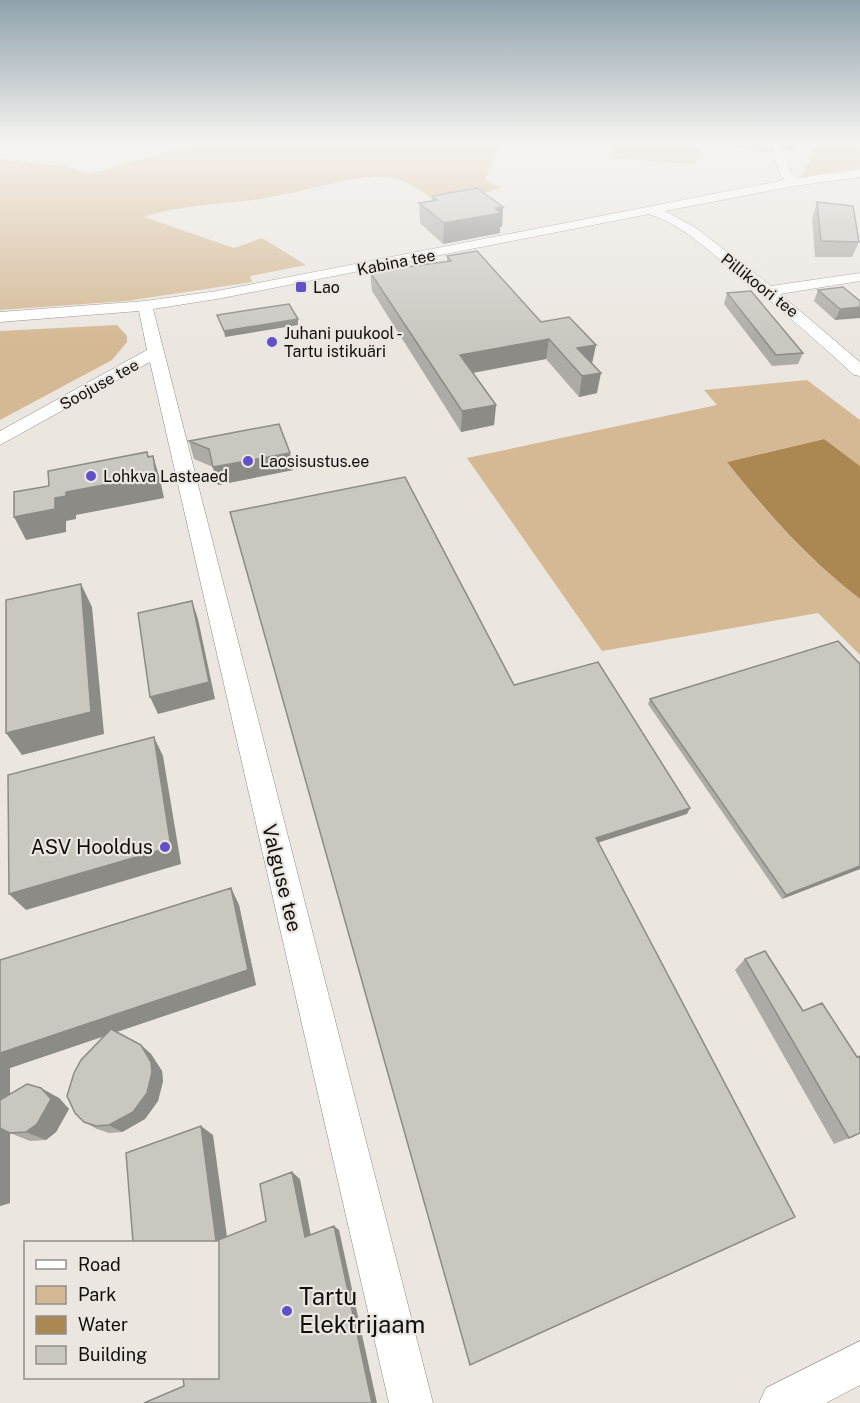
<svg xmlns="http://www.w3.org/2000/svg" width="860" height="1403" viewBox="0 0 860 1403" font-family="'Public Sans',sans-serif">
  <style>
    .green { fill: #d4b994 }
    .water { fill: #ab8752 }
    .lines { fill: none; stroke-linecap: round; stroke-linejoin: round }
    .minor-casing { stroke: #8e8a84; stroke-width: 1 }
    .minor { fill: #fff; fill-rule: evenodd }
    .wall { fill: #aeaaa5 }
    .shaded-wall { fill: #8d8b86 }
    .building { fill: #cac6c0; stroke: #8d8b86; stroke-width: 1.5 }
    .poi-dot { fill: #6250c8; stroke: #ebe6e0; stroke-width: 2 }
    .labels { text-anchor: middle; stroke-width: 4.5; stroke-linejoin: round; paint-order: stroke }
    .far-street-label { font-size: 16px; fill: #100f0d; stroke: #ebe6e0 }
    .far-poi-label { font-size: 16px; fill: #100f0d; stroke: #ebe6e0; text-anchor: start }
    .poi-label { font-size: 20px; fill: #100f0d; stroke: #ebe6e0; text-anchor: end }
    .street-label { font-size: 20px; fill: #100f0d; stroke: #ebe6e0 }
    .near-poi-label { font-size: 24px; fill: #100f0d; stroke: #ebe6e0; text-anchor: start }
  </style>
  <rect width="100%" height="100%" fill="#ebe6e0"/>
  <!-- green -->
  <path class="green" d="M199 143H500L485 180 501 188 441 206C427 195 408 179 389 177 358 173 304 192 271 197 229 205 185 203 144 217L234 248 262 238 306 265 250 276 252 282 126 301 0 310V159L65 166 90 174Z
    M611 143H702L696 164 609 158Z
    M810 143H860V167L802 177 812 156Z
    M117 325 127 336V342L112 360 0 420V331Z
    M807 380 860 420V466L823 439 727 462C766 513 809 560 860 599V655L818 613 602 651 467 458 717 405 704 390Z"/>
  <!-- water -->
  <path class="water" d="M824 439 860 466V599C809 560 766 512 727 462Z"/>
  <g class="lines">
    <defs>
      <path id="minor" d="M770 143H780L791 173 797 178 860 169V177L794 186 665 211 696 228 771 286 860 273V281L780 294 860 362V376L854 375C811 335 767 298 722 261 699 243 678 223 649 214L217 299 153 309 433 1403H389L150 362 0 445V431L147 350 139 311 0 322V312L145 301 217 291 785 180 780 174Z
        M860 1341V1385L826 1403H759L766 1388Z"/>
    </defs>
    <!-- minor casing -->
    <use href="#minor" class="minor-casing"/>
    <!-- minor -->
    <use href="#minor" class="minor"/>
  </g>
  <!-- wall -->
  <path class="wall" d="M722 143H771L772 148 770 153 722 145Z
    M781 143H800L790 153 786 152Z
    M432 196 503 207 502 227H500V233L443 244 420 223 419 203 432 201Z
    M817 202 859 242 852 257H815L812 218Z
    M447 256 541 322 592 364 597 393 579 397 546 359 473 373 496 405 494 425 461 432 372 291 370 272 447 261Z
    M818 290 860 301 835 320 814 301Z
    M727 293 803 353 798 364 772 366 724 304Z
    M189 441 293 470 218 485 213 467 194 459Z
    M860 664V869L782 899 648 704 650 699Z
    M231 888 239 905 256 985 116 1032 141 1045 151 1054 162 1071 163 1081 158 1101 145 1119 122 1132 109 1133 97 1129 84 1122 104 1036 10 1068V1094L59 1098 69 1109 56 1132 46 1140 30 1141 10 1133V1203L0 1206V960Z
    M745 959 849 1138 834 1144 735 970Z"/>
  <!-- shaded-wall -->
  <path class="shaded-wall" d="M796 143H800L790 153 791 148Z
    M503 207 502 227H500V233L443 244 444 223Z
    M860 307V318L835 320 840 309Z
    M298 319V325L225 337 224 331Z
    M549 339 546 359 460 375V355Z
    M596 345 592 364 577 348Z
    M601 373 597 393 579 397 582 376Z
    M496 405 494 425 461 432 462 411Z
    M147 452 155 475 153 456 160 479 164 498 76 515V519L66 521V532L26 540 14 517 55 498Z
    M290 453 293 470 218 485 213 467Z
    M81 584 92 607 104 734 22 755 6 733Z
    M192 601 198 619 215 699 158 714 150 697Z
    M154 737 163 756 181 864 26 910 9 894Z
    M690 808 687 814 594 844 596 838Z
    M860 866V869L782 899 786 895Z
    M231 888 239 905 256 985 10 1068V1115L0 1111V1053Z
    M141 1045 151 1054 162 1071 163 1081 158 1101 145 1119 122 1132 109 1125Z
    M41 1088 59 1098 69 1109 56 1132 46 1140 26 1132Z
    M201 1126 213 1135 228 1244 216 1241Z
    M0 1127 10 1131V1203L0 1206Z
    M292 1172 300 1179 312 1241 305 1237Z
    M334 1226 339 1230 377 1403H372Z"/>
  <!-- building -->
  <path class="building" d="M740 143H771L772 148Z
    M785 143H796L791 148 787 147Z
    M477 188 503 207 495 208 501 213 444 223 419 203 437 200 432 196Z
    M817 202 853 206 859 242 821 241Z
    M477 251 541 322 569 317 596 345 577 348 601 373 582 376 549 339 460 355 496 405 462 411 370 272 451 261 447 256Z
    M843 287 860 301V307L840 309 818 290Z
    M751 291 803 353 776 355 727 293Z
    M289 304 298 319 224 331 217 315Z
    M279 424 290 453 213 467 209 449 189 441Z
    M147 452 148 457 153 456 156 475 66 492V496L55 498V509L14 517V492L49 486 48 471Z
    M405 477 514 685 598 662 690 808 596 838 795 1217 470 1365 230 512Z
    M81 584 91 712 6 733V600Z
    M192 601 209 682 150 697 138 613Z
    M838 641 860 664V866L786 895 650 699Z
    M154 737 171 847 9 894 8 775Z
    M231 888 248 970 0 1053V960Z
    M765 951 803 1011 822 1003 857 1057 860 1056V1133L849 1138 745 959Z
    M111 1029 141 1045 151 1062 152 1072 147 1093 133 1112 109 1125 96 1126 84 1122 75 1113 67 1096 74 1073 81 1060Z
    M27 1084 41 1088 51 1099 37 1124 26 1132 10 1133 0 1128V1100Z
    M201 1126 216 1241 266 1221 260 1184 292 1172 305 1237 334 1226 372 1403H144L184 1386 183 1377H218V1242H133L126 1153Z"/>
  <!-- sky -->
  <linearGradient id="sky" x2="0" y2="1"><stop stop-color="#8fa2ac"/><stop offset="0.42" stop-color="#f6f4f1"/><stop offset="1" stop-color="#f6f4f1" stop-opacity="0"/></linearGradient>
  <rect width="860" height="340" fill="url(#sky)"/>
  <!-- markers -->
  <g class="poi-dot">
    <rect x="295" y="281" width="12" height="12" rx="3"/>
    <circle cx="272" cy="342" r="6"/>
    <circle cx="248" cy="461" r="6"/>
    <circle cx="91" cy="476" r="6"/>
    <circle cx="165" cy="847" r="6"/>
    <circle cx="287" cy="1311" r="6"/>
  </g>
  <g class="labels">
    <!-- far-street labels -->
    <g class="far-street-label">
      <text transform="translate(396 262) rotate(-11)" y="6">Kabina tee</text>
      <text transform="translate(760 285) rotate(38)" y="6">Pillikoori tee</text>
      <text transform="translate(99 384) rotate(-29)" y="6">Soojuse tee</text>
    </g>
    <!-- far-poi labels -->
    <g class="far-poi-label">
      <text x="313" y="293">Lao</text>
      <text x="284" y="339">Juhani puukool -<tspan x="284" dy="18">Tartu istikuäri</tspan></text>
      <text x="260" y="467">Laosisustus.ee</text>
      <text x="103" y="482">Lohkva Lasteaed</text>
    </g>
    <!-- poi labels -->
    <g class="poi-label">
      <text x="153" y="854">ASV Hooldus</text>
    </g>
    <!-- street labels -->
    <g class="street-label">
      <text transform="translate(282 878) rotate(76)" y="7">Valguse tee</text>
    </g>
    <!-- near-poi labels -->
    <g class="near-poi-label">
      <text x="299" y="1305">Tartu<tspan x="299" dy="28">Elektrijaam</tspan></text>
    </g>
  </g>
  <!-- legend -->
  <rect x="24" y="1241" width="195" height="138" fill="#ebe6e0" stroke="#93908c" stroke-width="1.5"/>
  <rect x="36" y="1260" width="30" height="9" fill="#ffffff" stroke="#93908c" stroke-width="1.5"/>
  <text x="78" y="1271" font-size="18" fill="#100f0d">Road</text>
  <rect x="36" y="1286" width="30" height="18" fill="#d4b994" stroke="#93908c" stroke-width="1.5"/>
  <text x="78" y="1301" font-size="18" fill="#100f0d">Park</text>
  <rect x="36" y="1316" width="30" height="18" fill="#ab8752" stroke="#93908c" stroke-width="1.5"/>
  <text x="78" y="1331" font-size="18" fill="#100f0d">Water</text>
  <rect x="36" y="1346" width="30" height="18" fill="#cac6c0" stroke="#93908c" stroke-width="1.5"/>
  <text x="78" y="1361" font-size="18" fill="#100f0d">Building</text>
</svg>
